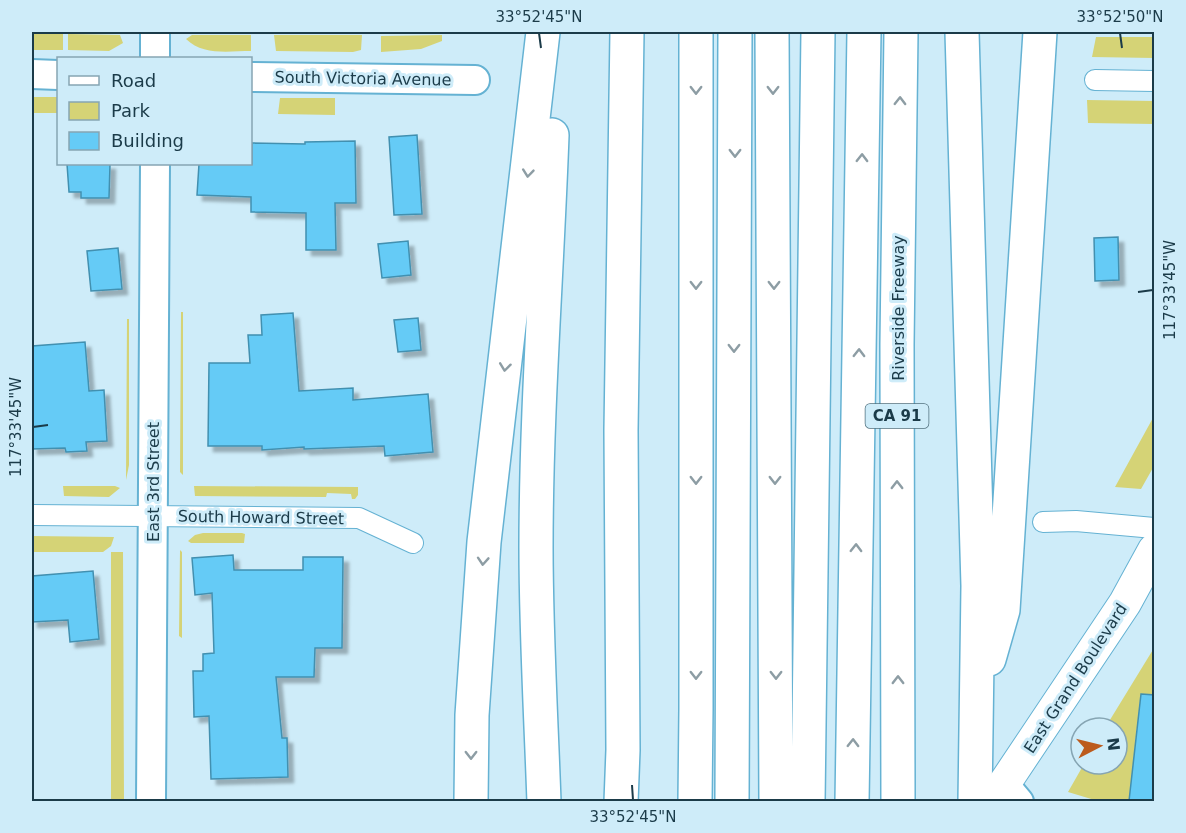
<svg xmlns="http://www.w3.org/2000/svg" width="1186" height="833" viewBox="0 0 1186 833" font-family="'DejaVu Sans',sans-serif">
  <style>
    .green { fill: #d5d376 }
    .building { fill: #65cbf6; stroke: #4290b0; stroke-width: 1.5; filter: url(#shadow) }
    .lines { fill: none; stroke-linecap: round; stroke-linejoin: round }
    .street-casing { stroke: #65b2d3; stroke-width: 22 }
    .secondary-casing { stroke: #65b2d3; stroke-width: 32 }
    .primary-casing { stroke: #65b2d3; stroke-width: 34 }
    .highway-casing { stroke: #65b2d3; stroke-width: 36 }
    .street { stroke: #fff; stroke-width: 20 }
    .secondary { stroke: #fff; stroke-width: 28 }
    .primary { stroke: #fff; stroke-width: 32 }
    .highway { stroke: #fff; stroke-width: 33 }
    .oneway { stroke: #8d9da4 }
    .ticks { fill: none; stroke: #1b3b49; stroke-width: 2 }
    .labels { text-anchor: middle; stroke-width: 6; stroke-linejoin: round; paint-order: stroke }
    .shield { fill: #ceecf9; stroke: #51707e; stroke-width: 1.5 }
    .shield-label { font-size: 15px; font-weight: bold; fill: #1b3b49 }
    .street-label { font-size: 16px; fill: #1b3b49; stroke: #ceecf9 }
    .neatline { fill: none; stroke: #1b3b49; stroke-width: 2 }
    .ticks-label { font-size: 15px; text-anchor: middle; fill: #1b3b49 }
  </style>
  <defs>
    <filter id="shadow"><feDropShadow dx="5.5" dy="5.5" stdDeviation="1.5" flood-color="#0004"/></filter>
  </defs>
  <rect width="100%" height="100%" fill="#ceecf9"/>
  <!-- green -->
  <path class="green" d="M32 33 63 34V50H32Z
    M68 34 120 35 123 43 109 51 68 50Z
    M192 35H251V51C229 51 203 56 186 39Z
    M274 35H362L361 50 353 52 276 51Z
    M442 35V41L421 49 381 52V36Z
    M1096 37H1154V58L1092 57Z
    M32 97H58V113H32Z
    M280 98H335V115L278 114Z
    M1087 100 1154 101V124L1088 123Z
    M181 312H183V475L180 472Z
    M127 319H129V465L126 480Z
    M1154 416V466L1141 489 1115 487Z
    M63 486H115L120 488 109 497 64 496Z
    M194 486 358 487V495L355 499H352L351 494 327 493 326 497 195 496Z
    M203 533H242L245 534 244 543H191L188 541 195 535Z
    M32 536 114 537 111 546 103 552H32Z
    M180 550 182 552V638L179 636Z
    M111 552H123L124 801H111Z
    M1154 648V701L1137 727 1129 801H1098L1068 792 1084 764H1117V728H1105Z"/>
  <!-- building -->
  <path class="building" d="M417 135 422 214 394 215 389 137Z
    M355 141 356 203H335L336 250H306V213L251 212V197L197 195 199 164H252V143L305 144V142Z
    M67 164H110L109 198H81V192H69Z
    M1118 237 1119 280 1095 281 1094 238Z
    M408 241 411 275 382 278 378 244Z
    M118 248 122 289 91 291 87 251Z
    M293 313 299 391 353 388V400L428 394 433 452 385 456 384 446 304 449V447L262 450V446H208L209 363H250L248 335H262L261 315Z
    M418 318 421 350 398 352 394 320Z
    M85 342 89 391 104 390 107 441 86 442 87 451 66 452 65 448 32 449V346Z
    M233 555 234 570H303V557H343L342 648H315L314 677H276L282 738H287L288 777 211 779 209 716 194 717 193 671H203V654L214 653 212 593 195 595 192 558Z
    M93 571 99 639 70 642 68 620 32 622V576Z
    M1141 694 1155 695V801H1129Z"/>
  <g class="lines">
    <defs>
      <path id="street" d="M1095 80 1154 81
        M32 515 359 518 413 543
        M1043 522 1076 521 1154 528"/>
      <path id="secondary" d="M155 58V32
        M32 74 58 75
        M250 77 475 80
        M1004 784 1019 802
        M151 802 155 164"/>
      <path id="primary" d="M990 802 1004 784 1125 603 1154 550"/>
      <path id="highway" d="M772 32 776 802
        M962 32 978 586 975 802
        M989 659 1003 610 1040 32
        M471 802 472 715 484 542 543 32
        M544 802C541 717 536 632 536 548 536 410 547 273 552 135
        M621 802 623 750 621 430 627 32
        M695 802 696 709V32
        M732 802 735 32
        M808 802 818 32
        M852 802 864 32
        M898 802 897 344 901 32"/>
    </defs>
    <!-- street casing -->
    <use href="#street" class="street-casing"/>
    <!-- secondary casing -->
    <use href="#secondary" class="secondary-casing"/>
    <!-- primary casing -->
    <use href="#primary" class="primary-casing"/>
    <!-- highway casing -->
    <use href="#highway" class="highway-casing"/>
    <!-- street -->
    <use href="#street" class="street"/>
    <!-- secondary -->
    <use href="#secondary" class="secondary"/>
    <!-- primary -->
    <use href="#primary" class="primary"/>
    <!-- highway -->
    <use href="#highway" class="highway"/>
  </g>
  <!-- one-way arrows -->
  <defs><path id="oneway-chevron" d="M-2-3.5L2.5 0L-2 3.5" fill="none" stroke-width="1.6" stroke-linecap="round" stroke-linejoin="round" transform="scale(1.5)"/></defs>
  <g class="oneway">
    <use href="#oneway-chevron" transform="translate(696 90) rotate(90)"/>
    <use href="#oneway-chevron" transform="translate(773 90) rotate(90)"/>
    <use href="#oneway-chevron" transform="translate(900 101) rotate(-89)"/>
    <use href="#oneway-chevron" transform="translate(735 153) rotate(90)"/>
    <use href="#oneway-chevron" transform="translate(862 158) rotate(-89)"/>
    <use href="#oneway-chevron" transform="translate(528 173) rotate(96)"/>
    <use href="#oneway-chevron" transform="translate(696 285) rotate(90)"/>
    <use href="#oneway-chevron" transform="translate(774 285) rotate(90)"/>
    <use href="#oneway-chevron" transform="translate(734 348) rotate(90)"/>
    <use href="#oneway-chevron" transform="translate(859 353) rotate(-89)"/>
    <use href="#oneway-chevron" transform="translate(505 367) rotate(97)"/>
    <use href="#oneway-chevron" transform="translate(696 480) rotate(90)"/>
    <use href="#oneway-chevron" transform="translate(775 480) rotate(90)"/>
    <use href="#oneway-chevron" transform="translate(897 485) rotate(-90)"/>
    <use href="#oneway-chevron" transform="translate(856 548) rotate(-89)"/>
    <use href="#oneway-chevron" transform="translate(483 561) rotate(94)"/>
    <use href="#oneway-chevron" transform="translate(696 675) rotate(90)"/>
    <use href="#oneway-chevron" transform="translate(776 675) rotate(90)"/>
    <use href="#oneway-chevron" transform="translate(898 680) rotate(-90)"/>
    <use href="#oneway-chevron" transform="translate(853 743) rotate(-89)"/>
    <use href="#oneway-chevron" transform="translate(471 755) rotate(90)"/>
  </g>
  <!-- ticks -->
  <path class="ticks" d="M539 33 541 48M1120 33 1122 48M1138 292 1153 290M33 427 48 425M632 785 633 800"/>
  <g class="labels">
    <!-- shield labels -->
    <rect class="shield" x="865.5" y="404" width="63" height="24" rx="4.5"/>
    <g class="shield-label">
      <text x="897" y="421">CA 91</text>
    </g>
    <!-- street labels -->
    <g class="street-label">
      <text transform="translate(363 78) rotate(1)" y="6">South Victoria Avenue</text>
      <text transform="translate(898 308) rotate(-90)" y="6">Riverside Freeway</text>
      <text transform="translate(153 482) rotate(-90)" y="6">East 3rd Street</text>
      <text transform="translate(261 517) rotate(1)" y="6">South Howard Street</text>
      <text transform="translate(1075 678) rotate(-57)" y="6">East Grand Boulevard</text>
    </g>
  </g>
  <!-- border -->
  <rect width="1186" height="833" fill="none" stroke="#ceecf9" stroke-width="66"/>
  <!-- legend -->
  <rect x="57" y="57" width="195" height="108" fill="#ceecf9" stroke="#86a5b3" stroke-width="1.5"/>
  <rect x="69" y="76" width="30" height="9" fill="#ffffff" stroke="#86a5b3" stroke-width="1.5"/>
  <text x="111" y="87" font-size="18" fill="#1b3b49">Road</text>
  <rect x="69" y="102" width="30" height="18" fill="#d5d376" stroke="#86a5b3" stroke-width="1.5"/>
  <text x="111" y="117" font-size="18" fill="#1b3b49">Park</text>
  <rect x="69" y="132" width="30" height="18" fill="#65cbf6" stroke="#86a5b3" stroke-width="1.5"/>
  <text x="111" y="147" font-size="18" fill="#1b3b49">Building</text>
  <!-- north arrow -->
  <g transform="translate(1099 746) rotate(83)"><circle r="28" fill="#ceecf9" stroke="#86a5b3" stroke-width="1.5"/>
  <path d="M0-4.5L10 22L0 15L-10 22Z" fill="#bc5b1d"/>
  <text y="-9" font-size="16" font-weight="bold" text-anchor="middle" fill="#1b3b49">N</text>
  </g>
  <rect x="33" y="33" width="1120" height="767" class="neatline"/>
  <g class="ticks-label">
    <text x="539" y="22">33°52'45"N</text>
    <text x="1120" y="22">33°52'50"N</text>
    <text transform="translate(1170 290) rotate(-90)" y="5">117°33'45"W</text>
    <text transform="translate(16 427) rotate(-90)" y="5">117°33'45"W</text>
    <text x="633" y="822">33°52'45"N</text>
  </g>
</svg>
